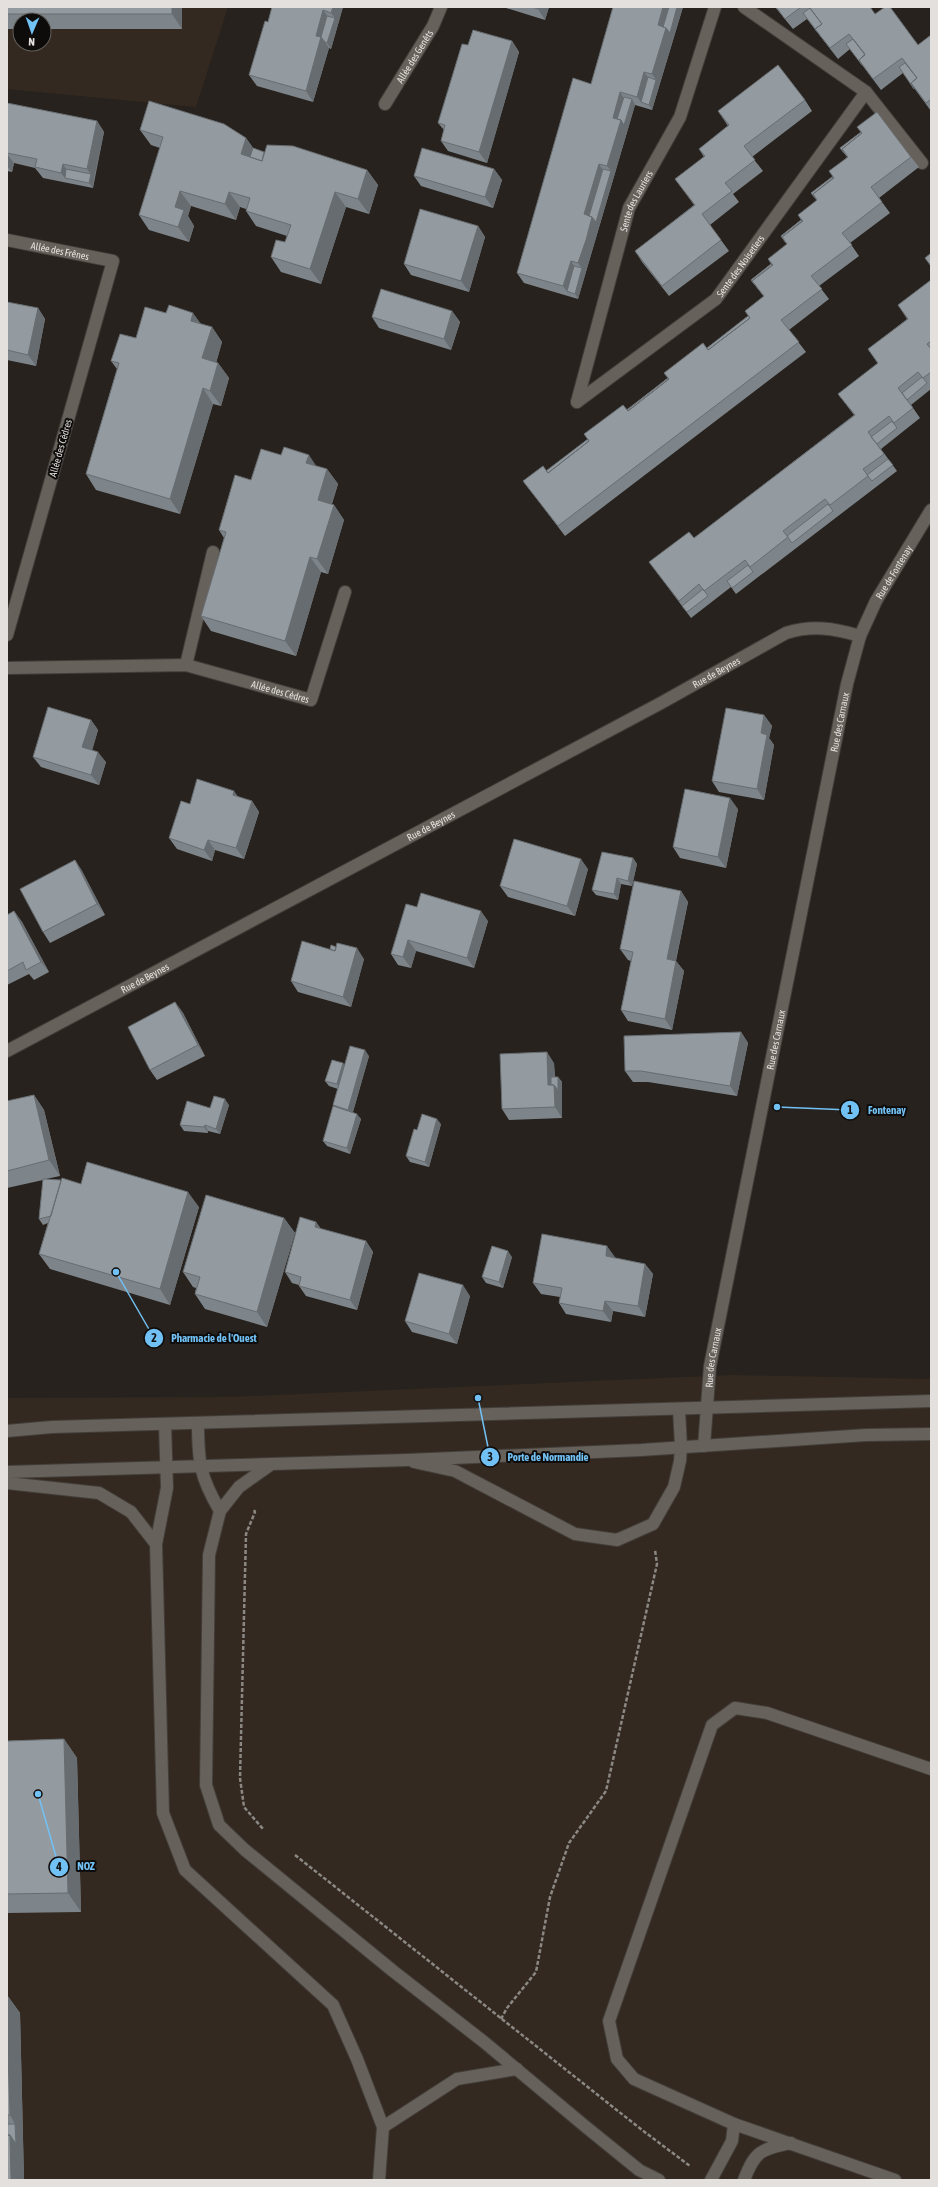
<svg xmlns="http://www.w3.org/2000/svg" width="938" height="2187" viewBox="0 0 938 2187" font-family="'Asap Condensed',sans-serif">
  <style>
    .built { fill: #332920; fill-rule: evenodd }
    .lines { fill: none; stroke-linecap: round; stroke-linejoin: round }
    .lane-casing { stroke: #433e3a; stroke-width: 14 }
    .street-casing { stroke: #433e3a; stroke-width: 14 }
    .secondary-casing { stroke: #433e3a; stroke-width: 14 }
    .path { stroke: #8b8884; stroke-width: 2.5; stroke-dasharray: 4 2; stroke-linecap: butt }
    .lane { stroke: #67615b; stroke-width: 12 }
    .street { stroke: #67615b; stroke-width: 12 }
    .secondary { stroke: #67615b; stroke-width: 12 }
    .wall { fill: #7e858a }
    .shaded-wall { fill: #676c70 }
    .building { fill: #939ba0; stroke: #676c70 }
    .labels { text-anchor: middle; stroke-width: 4; stroke-linejoin: round; paint-order: stroke }
    .street-label { font-size: 10px; fill: #e3e0dd; stroke: #0e0c0a }
    .leader { fill: none; stroke: #72c1f5; stroke-width: 1.5 }
    .callout-dot { fill: #72c1f5; stroke: #0e0c0a; stroke-width: 1.5 }
    .mark-label { font-size: 12px; text-anchor: middle; font-weight: bold; fill: #111 }
    .callout-label { font-size: 11px; text-anchor: middle; font-weight: bold; fill: #72c1f5; stroke: #0e0c0a; stroke-width: 4; stroke-linejoin: round; paint-order: stroke }
  </style>
  <rect width="100%" height="100%" fill="#27221d"/>
  <!-- built -->
  <path class="built" d="M7 7H228L196 107 7 89ZM20 20H44V44H20Z
    M732 1375 931 1379V2180H7V1398L229 1397Z"/>
  <g class="lines">
    <defs>
      <g id="lane">
        <path d="M744 7 866 92 922 163"/>
        <path id="s1" d="M577 402 716 299 866 92"/>
        <path id="s2" d="M577 402 629 208 680 117 715 7"/>
        <path d="M186 665 213 552"/>
        <path id="s3" d="M7 668 186 665 311 700 345 592"/>
        <path d="M198 1423C198 1462 200 1477 220 1511"/>
        <path d="M165 1424 167 1488 156 1544 163 1813 185 1870 333 2005 357 2059 383 2127 379 2180"/>
        <path d="M414 1462 455 1471 575 1534 617 1540 653 1524 674 1487 680 1461 681 1447 679 1409"/>
        <path d="M270 1465 239 1487 220 1511 209 1555 206 1785 219 1825 245 1850 393 1971 484 2042 586 2127 639 2170 659 2180"/>
        <path d="M7 1483 99 1493 131 1512 156 1544"/>
        <path d="M383 2127 457 2079 517 2069"/>
        <path d="M711 2180 732 2141 734 2124"/>
        <path d="M744 2180C755 2151 761 2149 791 2143"/>
        <path d="M895 2180 734 2124 634 2079 617 2059 609 2021 712 1725 735 1708 767 1713 931 1769"/>
      </g>
      <g id="street">
        <path id="s4" d="M385 104 433 26 441 7"/>
        <path id="s5" d="M7 240 113 261 7 635"/>
        <path id="s6" d="M7 1051 661 703 786 633C812 625 833 628 860 636"/>
        <path id="s7" d="M704 1446 710 1366 847 684 860 636 876 601 931 510"/>
      </g>
      <path id="secondary" d="M7 1431 52 1427 931 1401
        M7 1472 407 1460 641 1450 866 1435 931 1434"/>
    </defs>
    <!-- lane casing -->
    <use href="#lane" class="lane-casing"/>
    <!-- street casing -->
    <use href="#street" class="street-casing"/>
    <!-- secondary casing -->
    <use href="#secondary" class="secondary-casing"/>
    <!-- path -->
    <path class="path" d="M254 1510 255 1512 246 1534 240 1778 244 1807 263 1829
      M295 1855 642 2130 690 2166
      M501 2019 507 2008 536 1972 550 1897 569 1843 606 1791 657 1564 655 1550"/>
    <!-- lane -->
    <use href="#lane" class="lane"/>
    <!-- street -->
    <use href="#street" class="street"/>
    <!-- secondary -->
    <use href="#secondary" class="secondary"/>
  </g>
  <!-- wall -->
  <path class="wall" d="M7 7H182V29H44V20H20V29H7Z
    M272 7H343L331 49 329 48 313 102 257 86 249 75 268 22Z
    M506 7H549L545 20 506 8Z
    M613 7H683L652 110 635 105 578 299 524 283 517 273 591 84Z
    M775 7H870L875 14 918 45 931 35V111L903 73 881 90 850 49 838 59 807 19 793 29Z
    M512 41 519 52 487 163 448 151 441 141 444 130 438 123 468 45Z
    M805 100 812 111 752 157 763 171 733 194 739 202 710 225 729 251 669 296 642 262 635 251 694 205 675 179 704 157 699 149 728 126 718 111Z
    M7 103 97 121 104 132 93 188 43 178 35 168 14 163 12 172 7 171Z
    M857 127 911 157 919 167 879 198 890 213 850 243 859 256 819 286 829 299 789 330 806 352 565 536 523 481 546 471 668 378 664 373 707 348 748 316 764 297 751 280 771 264 768 259 787 244 781 236 801 220 798 215 817 201 811 193 832 177 847 157 840 148 861 132Z
    M140 130 246 138 253 148 264 152 367 170 378 185 369 214 346 207 321 284 281 272 271 257 285 242 287 236 256 226 246 211V209L240 207 236 220 191 206 188 216 194 226 189 242 149 230 139 215 160 148 151 145Z
    M494 169 502 180 493 208 421 186 414 176Z
    M478 226 485 237 469 292 411 275 404 264Z
    M931 280V389L911 405 920 418 881 449 897 471 736 594 731 587 691 618 649 562 694 538 854 415 838 394 878 364 868 349 907 319 898 305Z
    M7 302 38 308 45 319 36 366 7 360Z
    M452 311 460 322 451 350 379 328 372 317Z
    M201 324 212 327 222 342 216 363H218L229 378 221 406 213 404 180 514 96 490 86 474 117 369 111 361 136 338Z
    M316 466 327 469 338 484 332 504 334 505 344 520 328 574 321 572 296 656 211 631 201 616 224 538 219 530 251 480Z
    M764 715 772 726 769 738 774 745 764 800 719 792 712 781Z
    M91 720 98 730 92 750 106 762 99 785 41 767 33 757Z
    M238 797 252 801 259 812 244 859 215 850 212 861 177 849 169 838 190 804Z
    M738 809 726 868 680 858 673 847Z
    M633 858 637 864 632 886 621 884 618 900 596 895 592 890Z
    M75 860 82 871 105 915 50 943 43 932Z
    M588 869 575 916 508 897 500 886Z
    M681 891 688 902 676 961 684 971 672 1030 628 1021 621 1010 631 961 628 960 620 949Z
    M417 907 488 921 474 968 416 951 411 968 398 965 391 954Z
    M14 911 22 922 49 972 34 980 29 974 7 985V915Z
    M364 959 351 1007 298 992 291 981Z
    M175 1002 183 1013 205 1056 157 1080 150 1070Z
    M741 1032 748 1043 737 1096 648 1082H633L625 1071Z
    M369 1056 353 1112 361 1119 350 1154 327 1146 323 1141 334 1106 333 1105 338 1089 329 1086 325 1081 343 1063 344 1065Z
    M554 1063 555 1077H558L562 1082V1118L509 1120 502 1109Z
    M34 1095 44 1110 60 1176 46 1179 81 1184 199 1207 170 1305 50 1269 39 1254 48 1223 43 1225 39 1219 43 1180 7 1188V1101Z
    M229 1105 220 1134 208 1131V1133L184 1131 180 1125 210 1108Z
    M441 1124 429 1167 410 1162 406 1156Z
    M284 1218 295 1233 267 1327 205 1309 195 1294 196 1288 193 1287 183 1272Z
    M316 1222 321 1229 366 1241 373 1252 357 1310 306 1296 299 1286V1285L292 1283 285 1272Z
    M512 1257 503 1288 486 1283 482 1277Z
    M615 1257V1258L645 1264 653 1274 645 1317 613 1311 611 1322 566 1314 559 1303 560 1297 541 1294 533 1283Z
    M470 1296 457 1344 412 1332 405 1321Z
    M64 1739 77 1758 81 1912 7 1913V1741Z
    M7 1995 20 2013 24 2180H7Z"/>
  <!-- shaded-wall -->
  <path class="shaded-wall" d="M172 7H182V29L172 14Z
    M333 7H343L331 49 327 43 335 18 331 13Z
    M538 7H549L545 20 538 9Z
    M663 7H683L652 110 649 105 656 80 652 74 658 25Z
    M323 10 331 21 325 42 329 48 313 102 306 91 316 36Z
    M512 41 519 52 487 163 479 152Z
    M644 72 652 82 641 102 637 97Z
    M620 92 627 103 632 99 635 105 578 299 575 294 582 268 578 263 584 214 599 164 606 175 611 171 607 166 613 118Z
    M97 121 104 132 94 179 87 169Z
    M246 138 257 153 253 165 241 154Z
    M7 154 14 163 12 172 7 166Z
    M63 164 70 175 65 178 61 173Z
    M494 169 502 180 493 208 485 197Z
    M367 170 378 185 369 214 358 199Z
    M91 174 94 179 93 188 89 183Z
    M180 191 191 206 188 216 194 226 189 242 178 227 175 207Z
    M229 192 240 207 236 220 225 204Z
    M335 192 346 207 321 284 310 269Z
    M478 226 485 237 469 292 461 281Z
    M571 261 578 272 567 291 571 297 563 286Z
    M38 308 45 319 36 366 28 355Z
    M452 311 460 322 451 350 444 339Z
    M193 313 204 328 191 321Z
    M212 327 222 342 213 374 202 358Z
    M218 363 229 378 221 406 210 391Z
    M203 388 213 404 180 514 170 499Z
    M309 455 319 470 306 463Z
    M327 469 338 484 328 515 318 500Z
    M334 505 344 520 328 574 317 559Z
    M310 557 321 572 296 656 285 641Z
    M764 715 772 726 769 738 774 745 764 800 757 789 761 733Z
    M91 720 98 730 90 758 82 747Z
    M98 752 106 762 99 785 91 775Z
    M234 791 242 802 233 795Z
    M730 798 738 809 726 868 718 857Z
    M252 801 259 812 244 859 236 848Z
    M208 840 215 850 212 861 204 850Z
    M633 858 637 864 632 886 628 881Z
    M581 859 588 869 575 916 567 906Z
    M75 860 82 871 105 915 97 904Z
    M617 878 621 884 618 900 614 894Z
    M681 891 688 902 674 969 667 959Z
    M14 911 22 922 49 972 41 962Z
    M481 911 488 921 474 968 467 958Z
    M408 940 416 951 411 968 403 957Z
    M357 948 364 959 351 1007 343 997Z
    M676 961 684 971 672 1030 665 1019Z
    M175 1002 183 1013 205 1056 198 1045Z
    M741 1032 748 1043 737 1096 730 1086Z
    M365 1050 369 1056 352 1115 348 1110Z
    M547 1052 554 1063 555 1086 558 1077 562 1082V1118L555 1107 548 1085Z
    M343 1063 347 1069 341 1090 337 1084Z
    M34 1095 44 1110 60 1176 49 1160Z
    M225 1099 229 1105 220 1134 216 1129Z
    M357 1114 361 1119 350 1154 347 1148Z
    M437 1119 441 1124 429 1167 425 1162Z
    M205 1125 208 1131V1133L204 1127Z
    M188 1192 199 1207 170 1305 160 1289Z
    M284 1218 295 1233 267 1327 257 1312Z
    M316 1222 324 1233 315 1227Z
    M366 1241 373 1252 357 1310 350 1300Z
    M607 1246 615 1257 613 1267 606 1256Z
    M508 1251 512 1257 503 1288 499 1282Z
    M645 1264 653 1274 645 1317 638 1306Z
    M463 1285 470 1296 457 1344 449 1334Z
    M605 1301 613 1311 611 1322 603 1311Z
    M64 1739 77 1758 81 1912 68 1893Z
    M7 1995 20 2013 24 2180H11L10 2135 15 2124 10 2115 7 2020Z"/>
  <!-- building -->
  <path class="building" d="M7 7H172V14H7Z
    M272 7H333L331 13 323 10 316 36 321 37 306 91 249 75 265 21 268 22Z
    M532 7H538V9Z
    M613 7H663L658 25 666 28 652 74 644 72 637 97 620 92 613 118 621 120 607 166 599 164 584 214 592 217 586 240 578 263 571 261 563 286 517 273 573 78 591 84Z
    M669 7H677L670 33 666 28 663 27Z
    M776 7H801L785 19Z
    M809 7H870L875 14 885 7H890L918 45 931 35V99L926 103 911 83 917 78 902 58 873 79 859 60 865 54 849 34 830 48 815 29 822 24Z
    M810 8 822 24 815 29 819 34 803 13Z
    M327 16 335 18 327 43 325 42 321 37Z
    M473 30 512 41 479 152 441 141 445 125 438 123 462 44 468 45Z
    M853 39 865 55 859 60 862 65 846 44Z
    M905 63 917 78 911 83 914 89 899 67Z
    M778 65 805 100 744 146 755 160 725 183 732 191 702 214 721 240 662 286 635 251 695 205 675 179 705 156 699 149 729 125 718 111Z
    M648 77 656 80 649 105 641 102Z
    M624 97 632 99 624 125 621 120 617 119Z
    M149 101 224 124 246 138 241 154 262 161 267 145 293 146 367 170 358 199 335 192 310 269 271 257 276 240 285 242 291 225 246 211 250 198 229 192 225 204 180 191 175 207 184 210 178 227 139 215 163 137 140 130Z
    M7 103 97 121 87 169 63 164 61 173 35 167 37 159 7 153Z
    M877 112 911 157 871 187 882 202 842 233 852 245 811 276 822 289 781 320 799 342 558 526 523 481 543 466 548 473 589 441 584 434 623 405 628 411 669 379 664 373 703 343 708 350 750 318 745 311 764 296 752 281 773 265 768 259 787 244 782 237 803 221 798 215 817 200 813 194 834 178 829 171 848 157 842 149 862 133 857 127Z
    M861 132 862 133 842 149 845 154 840 148Z
    M253 148 264 152 262 161 250 157Z
    M422 148 494 169 485 197 414 176Z
    M66 169 91 174 89 183 65 178Z
    M603 169 611 171 596 222 592 217 589 216Z
    M832 177 833 178 813 194 816 199 811 193Z
    M420 209 478 226 461 281 404 264Z
    M801 220 802 221 782 237 786 243 781 236Z
    M931 253V266L925 258Z
    M771 264 772 265 752 281 756 286 751 280Z
    M574 266 582 268 575 294 567 291Z
    M931 280V341L927 344 931 349V372L923 378 918 372 898 388 913 408 894 423 889 416 868 432 884 454 863 469 868 476 830 505 825 499 783 531 788 537 750 567 745 560 704 591 699 584 679 601 649 562 689 532 694 538 855 415 838 394 878 363 868 349 908 319 898 305Z
    M381 289 452 311 444 339 372 317Z
    M7 302 38 308 28 355 7 350Z
    M169 305 193 313 191 321 212 327 202 358 218 363 210 391 203 388 170 499 86 474 119 363 111 361 120 334 136 338 145 307 166 313Z
    M748 316 750 318 708 350 707 348Z
    M922 377 927 383 907 400 902 393Z
    M668 378 669 379 628 411 627 410Z
    M892 421 897 428 877 444 871 437Z
    M588 439 589 441 548 473 546 471Z
    M284 447 309 455 306 463 327 469 318 500 334 505 317 559 310 557 285 641 201 616 226 532 219 530 235 475 251 480 261 449 281 455Z
    M888 459 893 465 872 481 867 475Z
    M828 504 833 511 792 543 787 536Z
    M748 565 753 572 732 588 727 581Z
    M703 589 708 596 687 612 682 606Z
    M48 707 91 720 82 747 98 752 91 775 33 757Z
    M726 708 764 715 761 733 767 735 757 789 712 781Z
    M197 779 234 791 233 795 252 801 236 848 208 840 204 850 169 838 181 801 190 804Z
    M685 789 730 798 718 857 673 847Z
    M514 839 581 859 567 906 500 886Z
    M602 852 633 858 628 881 617 878 614 894 592 890Z
    M75 860 97 904 43 932 20 889Z
    M634 881 681 891 667 959 676 961 665 1019 621 1010 633 952 620 949Z
    M421 893 481 911 467 958 408 940 403 957 391 954 406 904 417 907Z
    M14 911 41 962 26 970 23 962 7 971V915Z
    M302 941 335 951 337 943 357 948 343 997 291 981Z
    M331 945 336 947 335 951 330 949Z
    M175 1002 198 1045 150 1070 128 1027Z
    M741 1032 730 1086 641 1071H625L624 1036Z
    M350 1046 365 1050 348 1110 333 1105Z
    M547 1052 548 1085H554L555 1107 502 1109 500 1054Z
    M332 1060 343 1063 337 1084 325 1081Z
    M551 1077H558V1090L554 1085H551Z
    M34 1095 49 1160 7 1171V1101Z
    M214 1096 225 1099 216 1129 205 1125 204 1127 180 1125 187 1101 210 1108Z
    M333 1106 357 1114 347 1148 323 1141Z
    M422 1114 437 1119 425 1162 406 1156 414 1129 417 1130Z
    M87 1162 188 1192 160 1289 39 1254 62 1178 81 1184Z
    M43 1179 61 1180 51 1216 39 1219Z
    M206 1195 284 1218 257 1312 195 1294 200 1277 183 1272Z
    M300 1217 316 1222 315 1227 366 1241 350 1300 299 1286 301 1277 285 1272Z
    M542 1234 607 1246 606 1256 645 1264 638 1306 605 1301 603 1311 559 1303 562 1288 533 1283Z
    M492 1246 508 1251 499 1282 482 1277Z
    M419 1273 463 1285 449 1334 405 1321Z
    M64 1739 68 1893 7 1894V1741Z
    M7 2020 10 2115H7Z
    M7 2124H15L16 2144 10 2135H7Z
    M7 2135H10L11 2180H7Z"/>
  <g class="labels">
    <!-- street labels -->
    <g class="street-label">
      <text dy="4" stroke="none"><textPath href="#s4" startOffset="56">Allée des Genêts</textPath></text>
      <text dy="4" stroke="none"><textPath href="#s2" startOffset="210">Sente des Lauriers</textPath></text>
      <text dy="4" stroke="none"><textPath href="#s5" startOffset="54">Allée des Frênes</textPath></text>
      <text dy="4" stroke="none"><textPath href="#s1" startOffset="214">Sente des Noisetiers</textPath></text>
      <text transform="translate(60 448) rotate(-74)" y="4">Allée des Cèdres</text>
      <text dy="4" stroke="none"><textPath href="#s7" startOffset="898">Rue de Fontenay</textPath></text>
      <text dy="4" stroke="none"><textPath href="#s6" startOffset="804">Rue de Beynes</textPath></text>
      <text dy="4" stroke="none"><textPath href="#s3" startOffset="277">Allée des Cèdres</textPath></text>
      <text dy="4" stroke="none"><textPath href="#s7" startOffset="737">Rue des Carnaux</textPath></text>
      <text dy="4" stroke="none"><textPath href="#s6" startOffset="480">Rue de Beynes</textPath></text>
      <text dy="4" stroke="none"><textPath href="#s6" startOffset="156">Rue de Beynes</textPath></text>
      <text dy="4" stroke="none"><textPath href="#s7" startOffset="413">Rue des Carnaux</textPath></text>
      <text dy="4" stroke="none"><textPath href="#s7" startOffset="89">Rue des Carnaux</textPath></text>
    </g>
  </g>
  <!-- callouts -->
  <path class="leader" d="M777 1107L850 1110M116 1272L154 1338M478 1398L490 1457M38 1794L59 1867"/>
  <g class="callout-dot">
    <circle cx="777" cy="1107" r="4"/>
    <circle cx="116" cy="1272" r="4"/>
    <circle cx="478" cy="1398" r="4"/>
    <circle cx="38" cy="1794" r="4"/>
    <circle cx="850" cy="1110" r="10"/>
    <circle cx="154" cy="1338" r="10"/>
    <circle cx="490" cy="1457" r="10"/>
    <circle cx="59" cy="1867" r="10"/>
  </g>
  <g class="mark-label">
    <text x="850" y="1114">1</text>
    <text x="154" y="1342">2</text>
    <text x="490" y="1461">3</text>
    <text x="59" y="1871">4</text>
  </g>
  <g class="callout-label">
    <text x="887" y="1114">Fontenay</text>
    <text x="214" y="1342">Pharmacie de l'Ouest</text>
    <text x="548" y="1461">Porte de Normandie</text>
    <text x="86" y="1870">NOZ</text>
  </g>
  <!-- border -->
  <rect width="938" height="2187" fill="none" stroke="#e3e0dd" stroke-width="16"/>
  <!-- north arrow -->
  <g transform="translate(32 32) rotate(182)"><circle r="19" fill="#0e0c0a" stroke="#63615e"/>
  <path d="M0-3L7 15L0 10L-7 15Z" fill="#72c1f5"/>
  <text y="-6" font-size="11" font-weight="bold" text-anchor="middle" fill="#e3e0dd">N</text>
  </g>
</svg>
